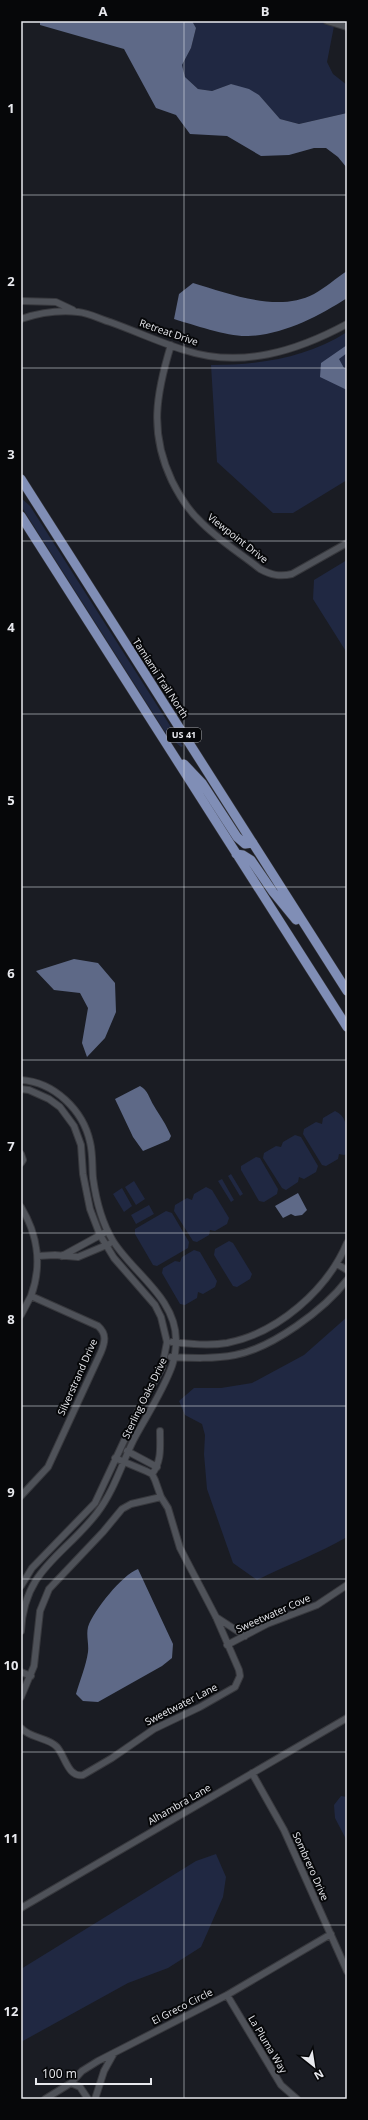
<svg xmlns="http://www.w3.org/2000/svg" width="368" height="2120" viewBox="0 0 368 2120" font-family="'Open Sans',sans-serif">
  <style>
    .green { fill: #202842 }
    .water { fill: #5e6987 }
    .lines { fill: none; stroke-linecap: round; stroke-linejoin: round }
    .minor-casing { stroke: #38393e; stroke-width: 8 }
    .primary-casing { stroke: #38393e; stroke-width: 10 }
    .minor { stroke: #4f5259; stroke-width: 6 }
    .primary { stroke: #808eb6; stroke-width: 9 }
    .grid { fill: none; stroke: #e8e9ee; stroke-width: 1; stroke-opacity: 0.55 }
    .labels { text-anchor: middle; stroke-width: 4; stroke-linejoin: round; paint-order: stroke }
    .shield { fill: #060709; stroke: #a4a5a9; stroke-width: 1 }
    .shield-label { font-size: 9px; font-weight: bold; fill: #e8e9ee }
    .street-label { font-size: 10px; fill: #e8e9ee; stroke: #060709 }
    .neatline { fill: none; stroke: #e8e9ee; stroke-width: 1.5 }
    .grid-label { font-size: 13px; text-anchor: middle; font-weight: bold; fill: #e8e9ee }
  </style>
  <rect width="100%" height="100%" fill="#1a1c23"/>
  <!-- green -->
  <path class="green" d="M192 21H335L327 62 333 74 347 85V113L299 124 280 119 259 95 231 84 212 91 198 89 185 77 182 65 191 48 196 28Z
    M347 332V480L293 513H273L217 462 211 365C259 365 306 358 347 332Z
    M21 498 30 506 183 746 181 747 167 735 21 506Z
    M347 560V653L313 599 314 580Z
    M335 1111C351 1118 347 1139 347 1154L344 1155 339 1154 338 1159 326 1166 322 1165 303 1134 304 1129 316 1122 322 1124 323 1118Z
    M295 1135 301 1137 318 1166 316 1172 304 1179 299 1177 298 1182 286 1190 282 1188 263 1158 264 1153 276 1146 281 1147 283 1142Z
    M256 1157 260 1158 278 1189 277 1194 264 1202 259 1201 241 1170V1166Z
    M231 1174 243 1194 240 1196 228 1176Z
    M222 1179 234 1200 231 1202 218 1181Z
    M134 1181 145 1199 136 1205 125 1187Z
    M206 1187 212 1190 229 1218 227 1224 215 1231 210 1230 209 1235 197 1242 193 1241 174 1211 175 1205 187 1198 192 1200 194 1194Z
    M122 1188 132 1206 124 1212 113 1194Z
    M149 1205 154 1214 136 1224 131 1215Z
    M166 1211 172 1213 189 1242 188 1248 157 1266 153 1265 135 1234V1229Z
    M229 1241 233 1243 252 1274 250 1279 237 1287 233 1286 214 1255 215 1249Z
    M194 1250 200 1252 217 1281 215 1287 203 1294 198 1292 197 1298 185 1305 180 1304 162 1273 163 1268 175 1261 180 1262 182 1257Z
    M347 1317V1537C318 1554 287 1565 257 1580L233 1563 207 1489 204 1454 205 1435 202 1424 185 1415 179 1401 194 1388H221L252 1383 304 1355Z
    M341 1796 347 1797V1841L335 1818 334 1805Z
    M216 1854 226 1877 223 1897 201 1947 168 1968 128 1983 21 2042V1969L196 1861Z"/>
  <!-- water -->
  <path class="water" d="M40 21H192L196 28 191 48 182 65 185 77 198 89 212 91 231 84 249 89 259 95 280 119 299 124 347 113V168L338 157 326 148H314L289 155 261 156 227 136 190 134 176 115 156 108 124 49 40 25Z
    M347 271V298C319 316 283 335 248 336 229 337 194 325 174 319L179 294 193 283C230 294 278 313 314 294 325 288 336 278 347 271Z
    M347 345V353L339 359 344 368H347V390L320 377 321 363Z
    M74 959 98 963 115 983 116 1012 105 1038 87 1057 82 1043 88 1008 80 993 54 990 36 971Z
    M140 1086C148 1090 149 1098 154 1106 160 1116 166 1124 171 1136L169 1140 143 1151 133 1137 115 1099Z
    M298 1193 307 1210 302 1215 295 1216 291 1214 283 1218 275 1206Z
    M138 1569 173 1644 172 1658 162 1666 98 1702 83 1701 76 1694C80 1680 86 1666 88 1652 89 1644 86 1635 88 1627 94 1610 122 1575 138 1569Z"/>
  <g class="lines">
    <defs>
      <path id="minor" d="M327 21 347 27
        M21 301 56 302 73 310
        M21 319C39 313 59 310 78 312 89 313 100 319 110 322 135 331 159 342 184 350 241 369 297 351 347 324
        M171 345C156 394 149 433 172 481 179 495 188 510 200 521 217 539 240 553 260 569 271 575 280 577 292 574L347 543
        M21 1080C54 1082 83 1110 90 1142 93 1154 92 1166 93 1178 96 1200 102 1223 113 1241 133 1273 176 1298 176 1340 176 1349 175 1357 172 1366 163 1391 147 1415 134 1439 122 1463 114 1491 97 1513 64 1556 24 1569 21 1631
        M21 1089 29 1090 49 1099 60 1107 74 1126 81 1145 83 1174 90 1209 100 1235 114 1258 155 1305 161 1317 167 1342 162 1368 138 1411 95 1503 32 1568 21 1586
        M21 1154 23 1160 21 1163
        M21 1207C38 1235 42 1266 31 1296
        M38 1256 55 1255 78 1257 109 1244
        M62 1256 104 1233
        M337 1264 347 1270
        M21 1315 31 1296 98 1326C107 1334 105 1342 101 1352L48 1467 21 1496
        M172 1342C190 1344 209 1346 227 1343 278 1333 327 1290 347 1243
        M171 1357C192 1358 214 1359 235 1355 272 1348 324 1310 347 1280
        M127 1451 157 1467
        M152 1474C162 1461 160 1447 160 1431
        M216 1617 245 1636
        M227 1645 267 1624 317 1605 347 1585
        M21 1672 31 1676
        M21 1697 34 1666 40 1611 49 1589 103 1532 122 1509 131 1504 161 1497
        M21 1728C31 1739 48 1737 57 1747 65 1756 68 1778 83 1775L112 1758 154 1729 200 1707 235 1687 240 1676 239 1670 216 1617 180 1548 168 1508 161 1497 155 1480 152 1474 146 1471 115 1458
        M252 1773 284 1830 347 1971
        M21 1908 347 1718
        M227 1995 281 2085 297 2099
        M71 2083 80 2087 88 2099
        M45 2099 71 2083 82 2071 98 2061 227 1995 331 1934
        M95 2099 104 2071 114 2053"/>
      <path id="primary" d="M21 479 347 991
        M21 516 347 1027
        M184 764 202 783 237 837 245 844 253 843
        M236 854 243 855 251 860 273 892 296 920"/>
    </defs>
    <!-- minor casing -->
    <use href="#minor" class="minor-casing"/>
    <!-- primary casing -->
    <use href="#primary" class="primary-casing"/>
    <!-- minor -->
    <use href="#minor" class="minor"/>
    <!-- primary -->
    <use href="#primary" class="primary"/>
  </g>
  <!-- grid -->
  <path class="grid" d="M184 21V2099M21 195H347M21 368H347M21 541H347M21 714H347M21 887H347M21 1060H347M21 1233H347M21 1406H347M21 1579H347M21 1752H347M21 1925H347"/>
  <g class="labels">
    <!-- shield labels -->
    <rect class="shield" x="167" y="728" width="34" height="14" rx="3"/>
    <g class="shield-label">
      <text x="184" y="738">US 41</text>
    </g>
    <!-- street labels -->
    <g class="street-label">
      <text transform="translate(169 332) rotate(19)" y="4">Retreat Drive</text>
      <text transform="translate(238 538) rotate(38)" y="4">Viewpoint Drive</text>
      <text transform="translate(161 678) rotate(57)" y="4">Tamiami Trail North</text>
      <text transform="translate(77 1377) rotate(-66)" y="4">Silverstrand Drive</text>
      <text transform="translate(144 1398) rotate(-64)" y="4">Sterling Oaks Drive</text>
      <text transform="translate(273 1613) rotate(-24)" y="4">Sweetwater Cove</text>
      <text transform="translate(181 1704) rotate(-27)" y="4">Sweetwater Lane</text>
      <text transform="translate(179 1804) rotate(-30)" y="4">Alhambra Lane</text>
      <text transform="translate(311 1866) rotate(66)" y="4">Sombrero Drive</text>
      <text transform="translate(182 2006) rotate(-27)" y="4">El Greco Circle</text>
      <text transform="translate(268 2044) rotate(59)" y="4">La Pluma Way</text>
    </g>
  </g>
  <!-- border -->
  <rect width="368" height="2120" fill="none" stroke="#060709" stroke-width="44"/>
  <!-- north arrow -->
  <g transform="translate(314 2066) rotate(150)" stroke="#060709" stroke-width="3" paint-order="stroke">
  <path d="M0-3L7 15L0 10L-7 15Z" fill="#e8e9ee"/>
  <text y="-6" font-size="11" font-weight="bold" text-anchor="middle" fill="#e8e9ee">N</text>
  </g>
  <!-- scale -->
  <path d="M36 2078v6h115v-6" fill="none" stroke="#e8e9ee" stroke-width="2"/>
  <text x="42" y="2078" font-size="12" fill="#e8e9ee" stroke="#060709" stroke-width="3" paint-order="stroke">100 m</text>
  <rect x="22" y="22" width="324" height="2076" class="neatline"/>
  <g class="grid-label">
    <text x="103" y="16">A</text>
    <text x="265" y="16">B</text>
    <text x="11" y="113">1</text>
    <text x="11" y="286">2</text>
    <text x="11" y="459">3</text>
    <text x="11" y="632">4</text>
    <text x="11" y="805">5</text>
    <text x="11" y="978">6</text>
    <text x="11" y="1151">7</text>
    <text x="11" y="1324">8</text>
    <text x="11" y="1497">9</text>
    <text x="11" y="1670">10</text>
    <text x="11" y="1843">11</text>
    <text x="11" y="2016">12</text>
  </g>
</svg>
